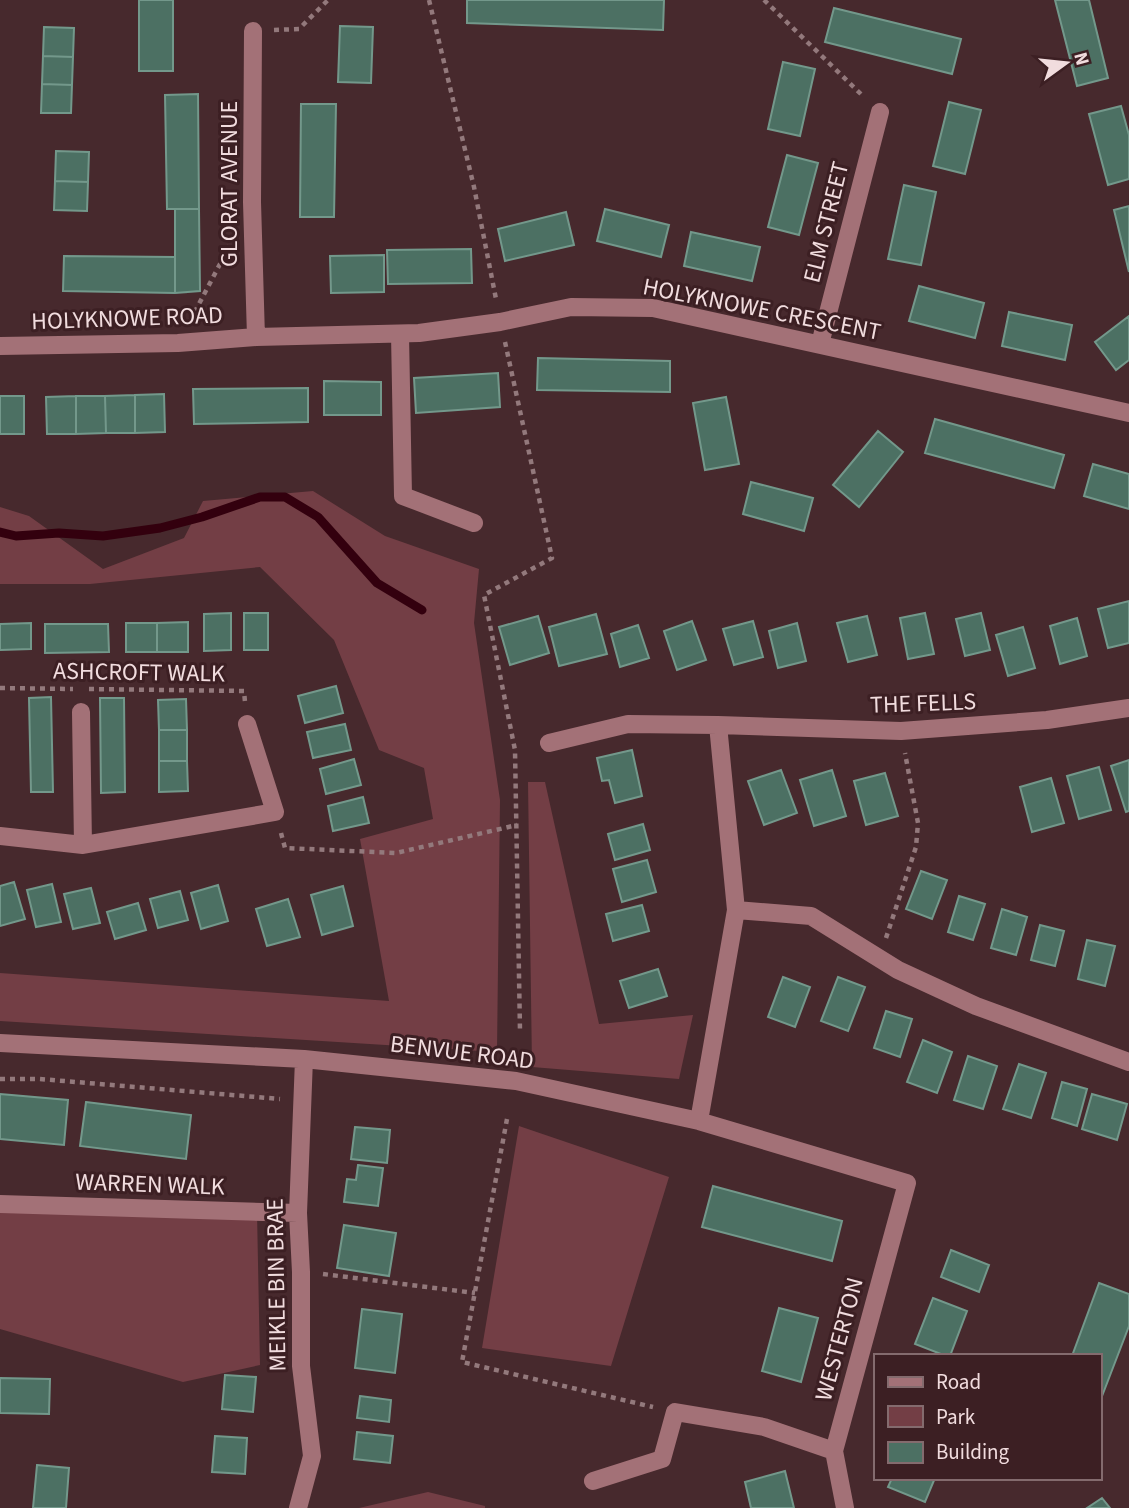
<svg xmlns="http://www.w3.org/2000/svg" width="1129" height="1508" viewBox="0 0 1129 1508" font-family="'Source Sans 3',sans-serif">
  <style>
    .green { fill: #733e45 }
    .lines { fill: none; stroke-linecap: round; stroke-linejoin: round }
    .stream { stroke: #33000e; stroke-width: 9 }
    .building { fill: #4c7063; stroke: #73988b; stroke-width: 2 }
    .path { stroke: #93797c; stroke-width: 4.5; stroke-dasharray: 5 5; stroke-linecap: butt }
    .minor { stroke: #a37177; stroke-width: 18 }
    .labels { text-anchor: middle; stroke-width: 6; stroke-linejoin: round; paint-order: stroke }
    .street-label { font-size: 24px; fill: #f1dcde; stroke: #3c1f23 }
  </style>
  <rect width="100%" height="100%" fill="#47292d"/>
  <!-- green -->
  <path class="green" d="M313 491 385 536 479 569 474 623 500 800 497 1052 0 1021V973L389 1001 360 839 433 819 424 768 379 750 334 640 260 567 90 584H0V507L29 516 103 569 184 538 203 501Z
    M528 782H545L599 1024 693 1015 679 1079 532 1067Z
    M519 1126 669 1177 611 1366 482 1348Z
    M0 1204 257 1212 260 1365 183 1382 0 1329Z
    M428 1492 485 1506V1508H359Z"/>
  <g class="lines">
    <!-- stream -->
    <path class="stream" d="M0 532 16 536 59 533 103 536 160 528 202 517 260 497H285L318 517 377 583 422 610"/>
  </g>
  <!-- building -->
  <path class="building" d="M139 0H173V71H139Z
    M467 0H664L663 30 467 23Z
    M1055 0H1089L1108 78 1077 86Z
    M834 8 961 39 952 74 825 42Z
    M340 26 373 27 371 83 338 82Z
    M44 27 74 28 73 57 43 56Z
    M43 56 73 57 72 85 42 84Z
    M783 62 815 69 800 136 768 129Z
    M42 84 72 85 71 113H41Z
    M198 94 199 209H167L165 95Z
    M949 102 981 110 965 174 933 166Z
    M301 104H336L334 217H300Z
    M1121 106 1129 135V179L1108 185 1089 114Z
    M56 151 89 152 88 182 55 181Z
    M787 155 818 163 799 235 768 227Z
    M55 181 88 182 87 211 54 210Z
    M904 185 936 192 921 265 888 259Z
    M1129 206V272L1114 210Z
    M175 209H199L200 291 175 293Z
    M605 209 669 225 661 257 597 241Z
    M566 212 574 245 505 261 498 229Z
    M691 232 760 247 752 281 684 266Z
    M471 249 472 283 388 284 387 250Z
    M384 255V292L331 293 330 256Z
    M64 256 175 257V293L63 291Z
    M919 286 984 303 975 338 909 321Z
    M1009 312 1072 325 1065 360 1002 346Z
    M1129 316V360L1116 370 1095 342Z
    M538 358 670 361V392L537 390Z
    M498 373 500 407 416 413 414 378Z
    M324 381 381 382V415H324Z
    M308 388V422L194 424 193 389Z
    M164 394 165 432 135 433V395Z
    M135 395V433H106L105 396Z
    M0 396H24V434H0Z
    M76 396V434H47L46 397Z
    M76 396H105L106 433 76 434Z
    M726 397 739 464 705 470 693 403Z
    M935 419 1064 455 1054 488 925 453Z
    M878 431 903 452 859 507 833 485Z
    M1093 464 1129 474V509L1084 496Z
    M751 482 813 498 804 531 743 514Z
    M1129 601V643L1108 648 1098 609Z
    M231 613V650L204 651V614Z
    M244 613H268V650H244Z
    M925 613 934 654 908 659 900 618Z
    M981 613 990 650 965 656 956 619Z
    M596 614 607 654 559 666 549 627Z
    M538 616 549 653 510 665 499 627Z
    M867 616 877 655 848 662 837 623Z
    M1077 618 1087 656 1060 664 1050 626Z
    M692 621 706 660 677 670 664 631Z
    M753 621 763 657 734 665 723 629Z
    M188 622V652H157V623Z
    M31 623V649L0 650V624Z
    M126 623H157V652H126Z
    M797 623 806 661 778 668 769 631Z
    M45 624H108L109 652 45 653Z
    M638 625 649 658 620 667 611 634Z
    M1023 627 1035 668 1008 676 996 635Z
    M336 686 343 713 305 723 298 696Z
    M51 697 53 792H31L29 698Z
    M100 698H124L125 792 101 793Z
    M186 699 187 730H159L158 700Z
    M345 724 351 750 313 758 307 732Z
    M159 730H187V761H159Z
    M632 750 642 796 615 803 609 780 602 781 597 758Z
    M354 759 361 785 326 794 320 769Z
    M1129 760V811L1126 812 1111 766Z
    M159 761H187L188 791 159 792Z
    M1099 767 1111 810 1079 819 1067 776Z
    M781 770 797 813 764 825 748 781Z
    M832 770 846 816 814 826 800 780Z
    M885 773 898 816 866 825 854 781Z
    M1051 778 1064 823 1032 832 1020 787Z
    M363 797 369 823 333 831 328 806Z
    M643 824 650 850 615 860 608 834Z
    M647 860 656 892 622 902 613 869Z
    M921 871 947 880 932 919 906 909Z
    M14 882 25 919 0 926V886Z
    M52 884 61 922 36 927 27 890Z
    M218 885 228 921 201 929 191 893Z
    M343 886 353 926 322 935 311 895Z
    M91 888 100 923 73 929 64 894Z
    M180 891 188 920 158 928 150 899Z
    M959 896 985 904 973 940 948 932Z
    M288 899 300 937 267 946 256 909Z
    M138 903 146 930 115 939 107 912Z
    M642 905 649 931 613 941 606 914Z
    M1002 909 1027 917 1016 955 991 948Z
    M1040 925 1064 931 1055 966 1031 960Z
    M1087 940 1115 946 1105 986 1078 979Z
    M658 969 667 996 629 1008 620 981Z
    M783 977 810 987 795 1027 768 1017Z
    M838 977 865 987 848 1031 821 1021Z
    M886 1011 912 1019 900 1057 874 1048Z
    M923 1040 952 1052 937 1093 907 1082Z
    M968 1056 997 1066 983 1109 954 1100Z
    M1019 1064 1046 1073 1031 1118 1003 1109Z
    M1062 1082 1087 1089 1077 1126 1052 1118Z
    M0 1094 68 1100 64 1145 0 1139Z
    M1092 1094 1127 1104 1117 1140 1082 1129Z
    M86 1102 191 1115 186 1159 80 1146Z
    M355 1127 390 1130 387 1163 351 1159Z
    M358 1165 383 1168 378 1206 344 1202 347 1179 356 1180Z
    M713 1186 842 1221 832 1261 702 1227Z
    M344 1225 396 1233 389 1276 337 1268Z
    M951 1250 989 1265 979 1292 941 1277Z
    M1099 1283 1129 1294V1326L1099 1404V1356H1072Z
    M933 1298 967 1311 950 1356H946L915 1344Z
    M779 1308 818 1318 801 1382 762 1371Z
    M362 1309 402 1314 395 1373 355 1368Z
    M225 1375 256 1377 253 1412 222 1409Z
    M0 1378 50 1379 49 1414 0 1413Z
    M360 1396 391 1400 389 1422 357 1418Z
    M357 1432 393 1436 390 1463 354 1459Z
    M215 1436 247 1438 245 1474 212 1472Z
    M37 1465 69 1468 66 1508H33Z
    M785 1471 794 1508H751L745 1482Z
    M892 1478H935L925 1502 888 1487Z
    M1102 1498 1110 1508H1087Z"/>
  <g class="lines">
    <!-- path -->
    <path class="path" d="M429 0 474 187 496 299
      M764 0 864 97
      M274 30 299 29 328 0
      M190 321 230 245
      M505 342 552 558 484 595 515 750 520 1031
      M0 688 73 689
      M89 689 244 691 245 702
      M281 833 285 848 396 853 517 825
      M886 938 916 847 918 823 905 753
      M0 1079H40L280 1099
      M507 1119 462 1362 653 1407
      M323 1274 475 1293"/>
    <!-- minor -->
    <path class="minor" d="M253 31 252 202 256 337
      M400 334 403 496 474 523
      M820 344 880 112
      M0 346 178 343 256 337 419 333 500 322 571 307 653 308 1129 413
      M81 712 83 845
      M549 743 628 724 718 725 901 731 1047 720 1129 708
      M0 836 83 845 275 812 247 724
      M736 910 811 916 898 970 976 1006 1129 1062
      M0 1043 304 1059 516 1081 699 1121 907 1183 834 1451 845 1508
      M699 1121 736 910 718 725
      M0 1204 298 1213
      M593 1481 662 1459 675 1412 764 1427 834 1451
      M298 1508 312 1456 301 1366V1272L298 1213 304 1059"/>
  </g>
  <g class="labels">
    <!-- street labels -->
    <g class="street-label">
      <text transform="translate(229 184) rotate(-90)" y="8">GLORAT AVENUE</text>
      <text transform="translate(826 222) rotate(-76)" y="8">ELM STREET</text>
      <text transform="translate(762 309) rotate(11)" y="8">HOLYKNOWE CRESCENT</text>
      <text transform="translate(127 318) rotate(-2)" y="8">HOLYKNOWE ROAD</text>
      <text transform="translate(139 672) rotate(1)" y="8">ASHCROFT WALK</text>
      <text transform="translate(923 703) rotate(-2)" y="8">THE FELLS</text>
      <text transform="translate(462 1052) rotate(7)" y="8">BENVUE ROAD</text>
      <text transform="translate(150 1184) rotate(2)" y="8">WARREN WALK</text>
      <text transform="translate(276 1285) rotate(-91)" y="8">MEIKLE BIN BRAE</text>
      <text transform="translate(839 1339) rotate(-75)" y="8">WESTERTON</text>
    </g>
  </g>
  <!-- legend -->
  <rect x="874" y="1354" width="228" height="126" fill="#3c1f23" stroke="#846b6e" stroke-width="2"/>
  <rect x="888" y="1377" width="35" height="10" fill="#a37177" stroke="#846b6e" stroke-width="2"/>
  <text x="936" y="1389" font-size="21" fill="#f1dcde">Road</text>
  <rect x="888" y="1406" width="35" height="21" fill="#733e45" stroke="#846b6e" stroke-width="2"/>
  <text x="936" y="1424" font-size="21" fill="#f1dcde">Park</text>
  <rect x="888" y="1442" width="35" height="21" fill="#4c7063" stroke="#846b6e" stroke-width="2"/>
  <text x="936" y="1459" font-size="21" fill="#f1dcde">Building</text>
  <!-- north arrow -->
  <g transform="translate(1066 63) rotate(75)" stroke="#3c1f23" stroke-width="5" paint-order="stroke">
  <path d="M0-5L12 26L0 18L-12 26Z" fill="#f1dcde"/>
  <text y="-10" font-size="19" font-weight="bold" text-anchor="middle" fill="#f1dcde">N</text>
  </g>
</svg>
